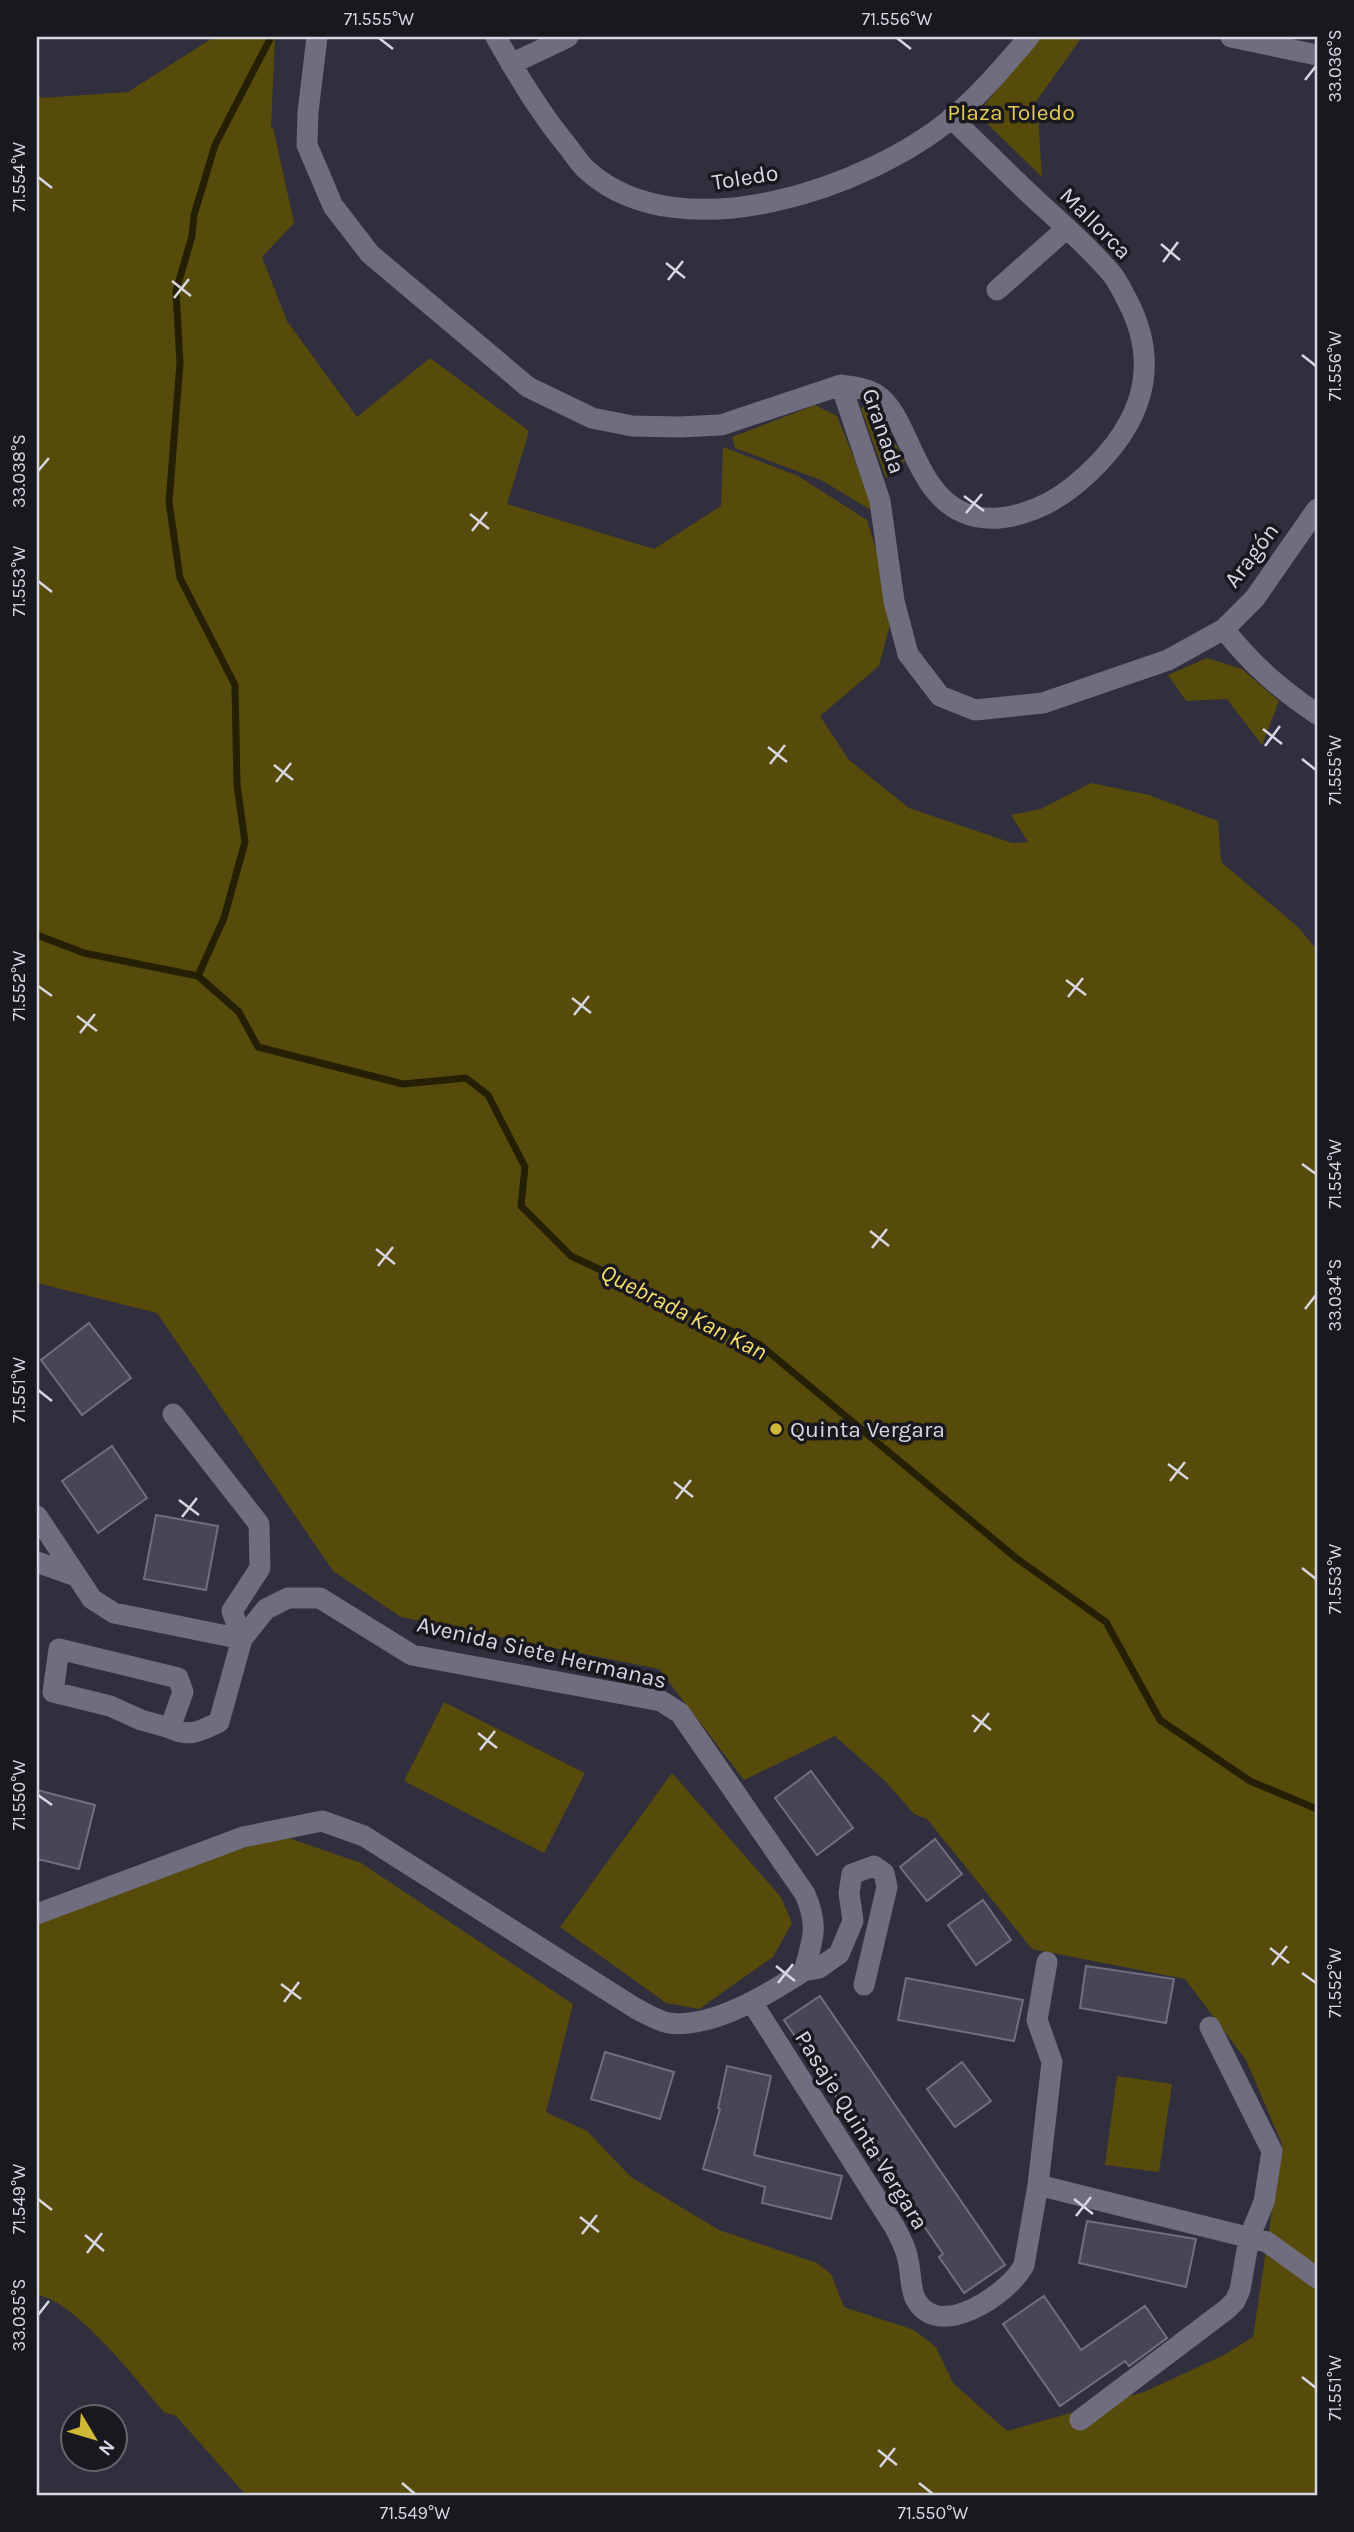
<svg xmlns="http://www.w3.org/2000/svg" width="1354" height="2532" viewBox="0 0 1354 2532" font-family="Karla,sans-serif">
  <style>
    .green { fill: #564b0b }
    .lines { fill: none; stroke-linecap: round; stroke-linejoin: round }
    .stream { stroke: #252005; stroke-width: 7 }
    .building { fill: #494557; stroke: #726e81; stroke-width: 2 }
    .minor { stroke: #706d7f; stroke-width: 21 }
    .ticks { fill: none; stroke: #d8d6e1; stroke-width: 2.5 }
    .poi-dot { fill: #d0b837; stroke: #19181f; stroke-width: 2.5 }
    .labels { text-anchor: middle; stroke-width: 7; stroke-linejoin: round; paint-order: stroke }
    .park-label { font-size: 23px; fill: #e0c954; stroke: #19181f }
    .street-label { font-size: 23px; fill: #d8d6e1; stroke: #19181f }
    .poi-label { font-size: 23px; fill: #d8d6e1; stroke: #19181f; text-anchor: start }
    .water-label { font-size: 24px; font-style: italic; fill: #f4dd68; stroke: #19181f }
    .neatline { fill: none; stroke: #d8d6e1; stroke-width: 2.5 }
    .ticks-label { font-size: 18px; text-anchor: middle; fill: #d8d6e1 }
  </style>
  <rect width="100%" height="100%" fill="#312e3e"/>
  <!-- green -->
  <path class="green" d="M214 37H275L271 128 273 127 294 223 262 257 287 321 357 417 430 358 529 431 507 504 654 549 721 506 723 447 798 476 867 520 894 609 879 666 820 716 849 760 909 808 1012 843 1028 842 1011 815 1041 809 1091 783 1149 795 1218 821 1221 862 1298 927 1317 950V2495H246L176 2416 164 2412C138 2382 75 2300 37 2295V1918L280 1835 361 1863 573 2004 546 2112 587 2131 631 2177 719 2230 817 2263 831 2274 844 2307 914 2330 936 2347 953 2383 1007 2431 1144 2392 1222 2356 1253 2337 1282 2144 1246 2060 1185 1979 1032 1949 927 1819 914 1814 885 1781 835 1736 744 1780 659 1669 401 1617 333 1571 157 1313 37 1283V94L42 98 128 92Z
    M1040 37H1082L1037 100 1042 177 977 114Z
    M867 400 873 403 905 461 886 478 861 409Z
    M815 405 837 416 876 513 821 480 735 448 732 437Z
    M1207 658 1242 669 1279 701 1262 745 1227 699 1186 701 1168 675Z
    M444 1702 585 1773 544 1853 404 1781Z
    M672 1773 781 1897 792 1923 773 1957 699 2009 666 2003 560 1927Z
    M1117 2076 1172 2084 1159 2172 1105 2165Z"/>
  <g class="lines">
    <!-- stream -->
    <path class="stream" d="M37 935 84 953 198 976 239 1012 258 1047 403 1084 466 1078 488 1095 525 1167 521 1206 571 1256 759 1344 1016 1558 1106 1622 1160 1720 1250 1781 1317 1809
      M198 976 224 918 245 842 237 785 235 685 180 578 169 502 180 363 176 291 192 236 194 215 215 145 271 37"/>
  </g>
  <!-- building -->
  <path class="building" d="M89 1323 131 1378 82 1415 41 1360Z
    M112 1446 147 1498 98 1533 62 1481Z
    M156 1515 218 1526 206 1590 144 1579Z
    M811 1771 853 1828 817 1855 775 1798Z
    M37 1790 95 1805 79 1869 37 1859Z
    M935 1839 962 1874 927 1901 900 1867Z
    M983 1900 1011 1940 976 1965 948 1925Z
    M1086 1966 1174 1979 1166 2023 1080 2008Z
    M906 1978 1023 2000 1014 2041 898 2020Z
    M820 1996 1005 2265 964 2293 939 2257 943 2254 784 2020Z
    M605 2052 674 2072 660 2119 591 2099Z
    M962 2062 991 2101 955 2127 927 2089Z
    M727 2066 771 2076 754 2155 842 2176 831 2219 762 2203 765 2187 703 2169 720 2109 718 2108Z
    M1087 2221 1196 2239 1186 2287 1079 2263Z
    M1044 2296 1081 2350 1145 2306 1167 2338 1129 2366 1125 2361 1060 2406 1003 2324Z"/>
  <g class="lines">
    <!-- minor -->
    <path class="minor" d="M317 37 308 112 307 145 333 206 370 254 528 387 592 418 632 426 679 427 721 425 841 385 880 501 894 601 908 654 940 696 975 710 1043 703 1168 660 1224 629C1251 664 1280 689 1317 714
      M496 37C518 76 540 113 569 148 575 156 581 166 589 172 682 253 869 187 952 118 981 94 1005 65 1029 37
      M1231 37 1317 55
      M511 64 568 37
      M997 290 1067 228
      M841 385C853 387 866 388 876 394 909 415 913 490 962 512 999 529 1047 508 1075 485 1135 435 1166 374 1127 300 1122 291 1118 281 1111 273 1088 246 1061 223 1035 199 1007 173 980 145 951 118
      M1224 629 1255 598 1317 509
      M37 1516 92 1599 114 1613 242 1639 266 1609 288 1598H320L412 1655 661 1701 680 1713 805 1894C819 1926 813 1939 804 1971 770 1993 712 2029 669 2023 658 2021 645 2013 635 2008L364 1836 322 1821 243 1837 37 1914
      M37 1562 76 1576
      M59 1649 178 1678 183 1692 170 1728 141 1720 110 1706 53 1692Z
      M170 1728C190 1738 200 1731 219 1722L242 1639 232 1611 260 1568 259 1524 173 1414
      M804 1971 819 1968 839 1954 853 1921 849 1893 852 1874 874 1866 884 1873 887 1887 864 1985
      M753 2004 894 2226C900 2237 906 2248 908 2260 911 2272 910 2286 915 2298 937 2343 1009 2294 1024 2265L1038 2185 1052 2062 1037 2020 1047 1962
      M1038 2185 1267 2242 1317 2278
      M1080 2420 1227 2309 1235 2301 1240 2290 1249 2238 1264 2202 1272 2151 1210 2027"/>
  </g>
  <!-- ticks -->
  <path class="ticks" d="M379 38 393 49M897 38 911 49M1305 80 1316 66M38 177 52 188M1161 244 1180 260M1163 262 1178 242M666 263 685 278M668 280 683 261M172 281 191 296M174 298 189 279M1302 355 1316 366M38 471 49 458M964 496 984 511M966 513 982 494M470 514 489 529M472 531 487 512M38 581 52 592M1263 729 1282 744M1265 746 1280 726M768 747 787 762M1302 759 1316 770M770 764 785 745M274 765 293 780M276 782 291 763M1066 980 1086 995M38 986 52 996M1068 997 1083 978M572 998 591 1013M574 1015 589 996M77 1016 97 1031M80 1033 95 1014M1302 1164 1316 1174M870 1231 889 1246M872 1248 887 1229M376 1249 395 1264M378 1266 393 1247M1305 1309 1316 1295M38 1390 52 1401M1168 1464 1188 1479M1170 1481 1185 1462M674 1482 693 1497M676 1499 691 1480M179 1500 199 1515M182 1517 197 1498M1302 1568 1316 1579M972 1715 991 1730M974 1732 989 1713M478 1733 497 1748M480 1750 495 1731M38 1795 52 1805M1270 1948 1289 1963M1272 1965 1287 1946M776 1966 795 1981M1302 1973 1316 1983M778 1983 793 1964M281 1984 301 1999M284 2002 299 1982M38 2199 52 2210M1074 2199 1093 2214M1076 2216 1091 2197M580 2217 599 2232M582 2234 597 2215M85 2235 104 2251M87 2253 102 2233M38 2315 49 2301M1302 2377 1316 2388M878 2450 897 2465M880 2467 895 2448M402 2483 415 2494M919 2483 933 2494"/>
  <!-- markers -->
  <circle class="poi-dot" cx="776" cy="1429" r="7"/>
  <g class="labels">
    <!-- park labels -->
    <g class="park-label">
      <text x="1011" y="120">Plaza Toledo</text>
    </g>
    <!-- street labels -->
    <g class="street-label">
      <text transform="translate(745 177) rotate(-9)" y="8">Toledo</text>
      <text transform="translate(1096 223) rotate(45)" y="8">Mallorca</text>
      <text transform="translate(884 431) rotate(71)" y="8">Granada</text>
      <text transform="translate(1251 555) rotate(-53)" y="8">Aragón</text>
      <text transform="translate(542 1652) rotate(13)" y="8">Avenida Siete Hermanas</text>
      <text transform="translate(862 2130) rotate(58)" y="8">Pasaje Quinta Vergara</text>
    </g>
    <!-- poi labels -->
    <g class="poi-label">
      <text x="790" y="1437">Quinta Vergara</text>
    </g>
    <!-- water labels -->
    <g class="water-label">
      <text transform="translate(684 1312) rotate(27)" y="8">Quebrada Kan Kan</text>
    </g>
  </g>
  <!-- border -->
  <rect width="1354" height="2532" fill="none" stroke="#19181f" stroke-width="77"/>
  <!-- north arrow -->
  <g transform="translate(94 2438) rotate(128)"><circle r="33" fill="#19181f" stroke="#65646d" stroke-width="2"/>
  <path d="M0-5L12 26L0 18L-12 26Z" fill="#d0b837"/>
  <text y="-10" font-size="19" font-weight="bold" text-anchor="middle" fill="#d8d6e1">N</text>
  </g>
  <rect x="38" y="38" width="1278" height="2456" class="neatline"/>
  <g class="ticks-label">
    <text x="379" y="25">71.555°W</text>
    <text x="897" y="25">71.556°W</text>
    <text transform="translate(1335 66) rotate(-90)" y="6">33.036°S</text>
    <text transform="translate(19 177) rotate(-90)" y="6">71.554°W</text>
    <text transform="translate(1335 366) rotate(-90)" y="6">71.556°W</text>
    <text transform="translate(19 471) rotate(-90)" y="6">33.038°S</text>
    <text transform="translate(19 581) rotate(-90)" y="6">71.553°W</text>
    <text transform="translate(1335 770) rotate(-90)" y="6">71.555°W</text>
    <text transform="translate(19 986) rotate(-90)" y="6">71.552°W</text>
    <text transform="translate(1335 1174) rotate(-90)" y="6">71.554°W</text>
    <text transform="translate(1335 1295) rotate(-90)" y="6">33.034°S</text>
    <text transform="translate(19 1390) rotate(-90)" y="6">71.551°W</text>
    <text transform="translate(1335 1579) rotate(-90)" y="6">71.553°W</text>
    <text transform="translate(19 1795) rotate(-90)" y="6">71.550°W</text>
    <text transform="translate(1335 1983) rotate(-90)" y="6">71.552°W</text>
    <text transform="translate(19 2199) rotate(-90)" y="6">71.549°W</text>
    <text transform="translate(19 2315) rotate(-90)" y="6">33.035°S</text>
    <text transform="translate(1335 2388) rotate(-90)" y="6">71.551°W</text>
    <text x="415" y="2519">71.549°W</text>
    <text x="933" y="2519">71.550°W</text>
  </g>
</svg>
